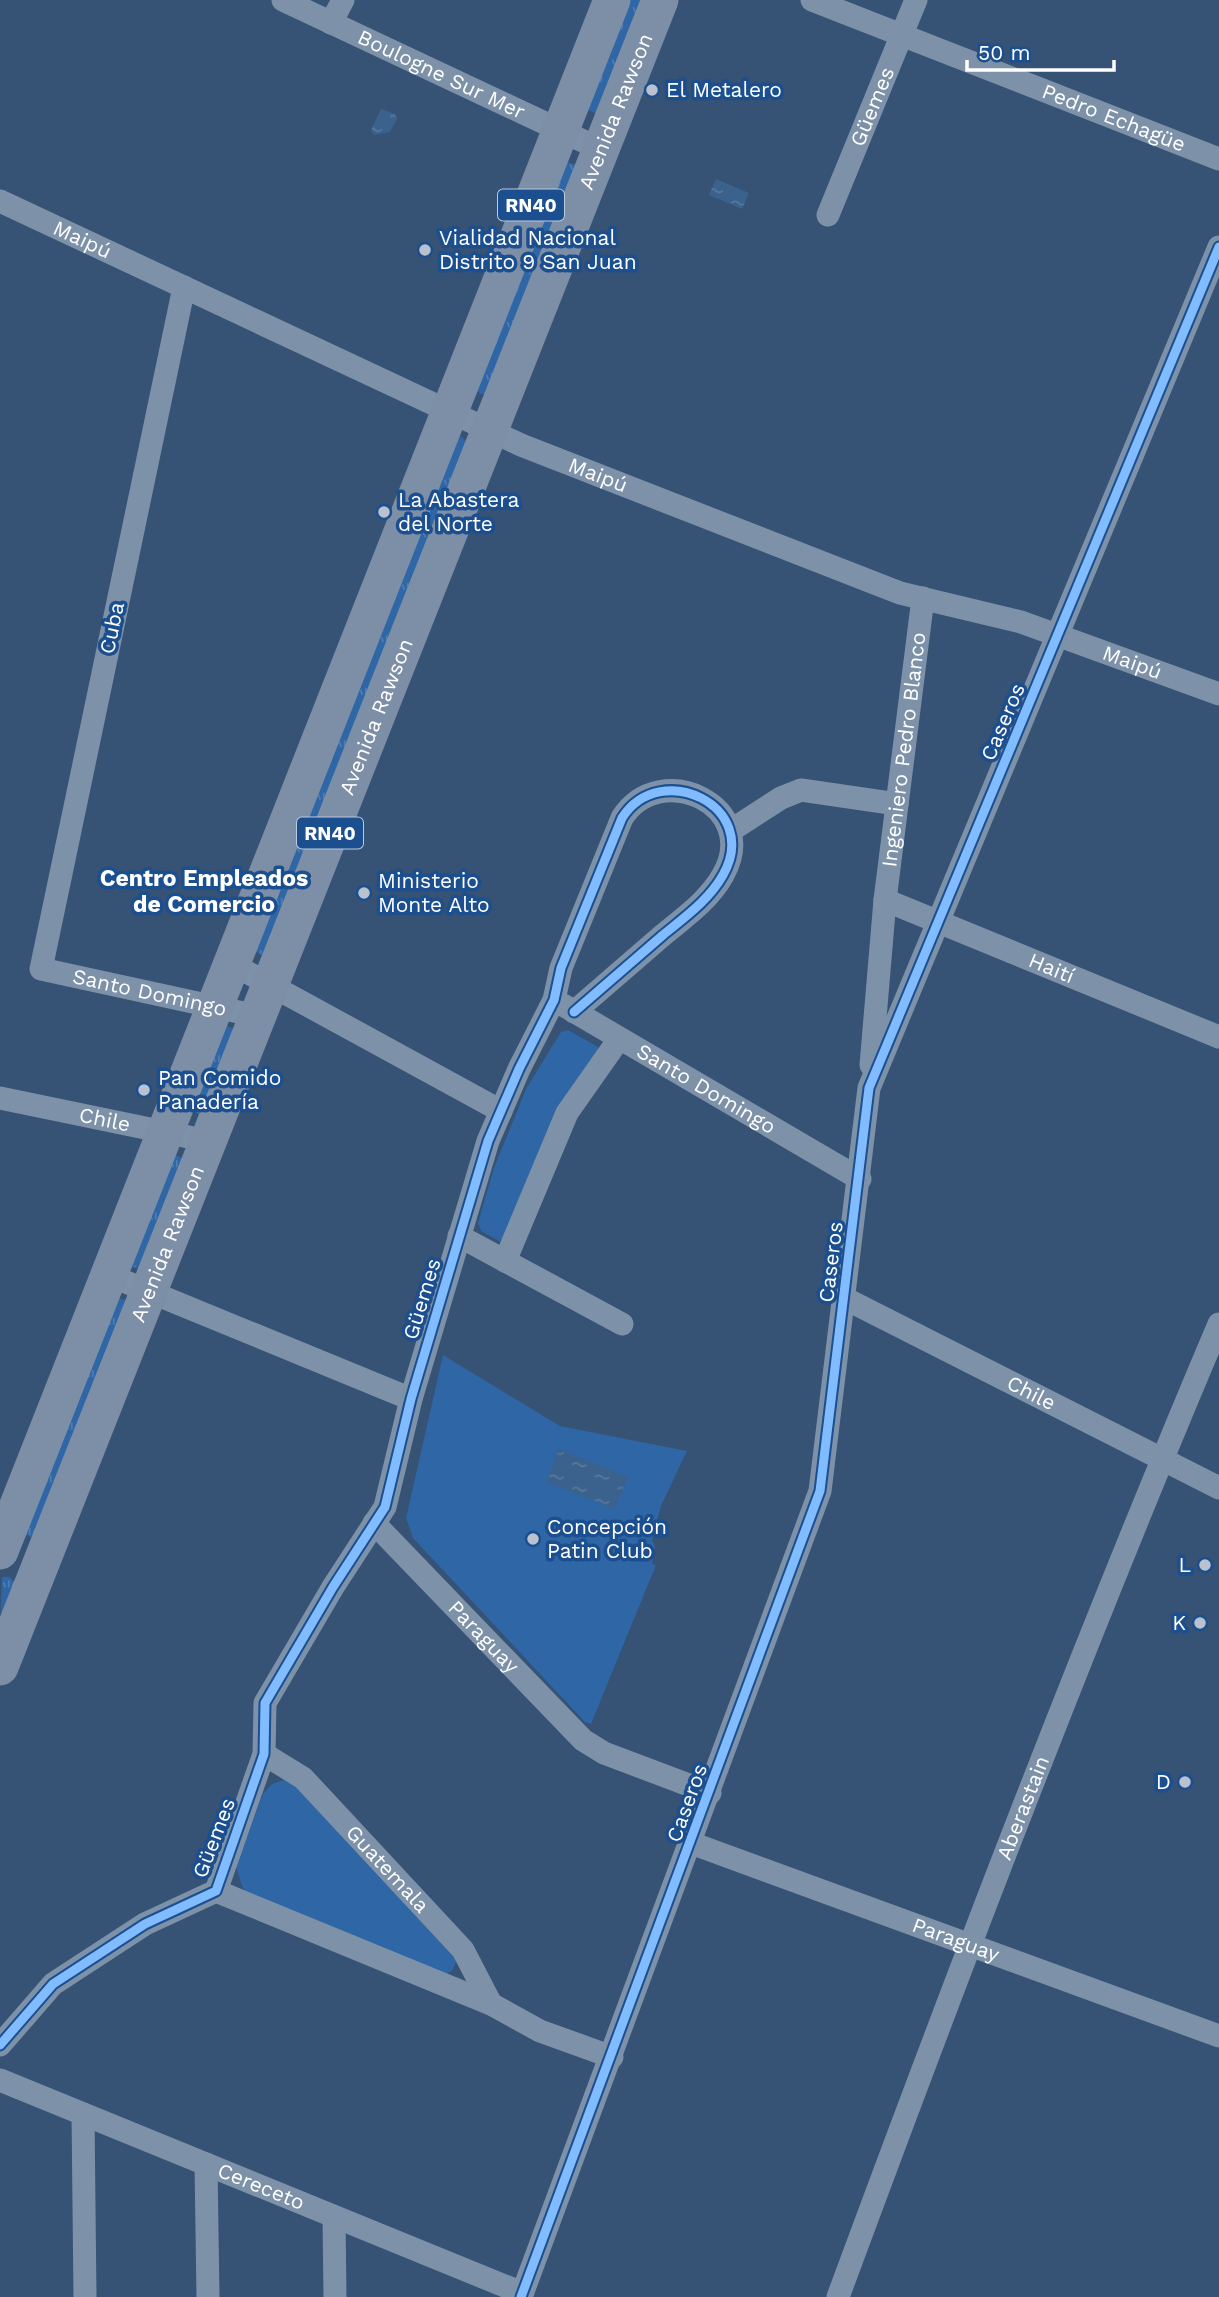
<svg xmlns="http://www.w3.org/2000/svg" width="1219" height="2297" viewBox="0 0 1219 2297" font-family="'Work Sans',sans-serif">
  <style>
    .grass { fill: url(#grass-tufts) }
    .green { fill: #2f66a5 }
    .water { fill: url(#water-ripples) }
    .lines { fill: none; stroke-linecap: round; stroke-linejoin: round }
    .minor { stroke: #7d92a8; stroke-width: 23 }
    .primary { stroke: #7d8ea7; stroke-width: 37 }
    .cycleway-casing { stroke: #1b4f8f; stroke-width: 13 }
    .cycleway { stroke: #80bcff; stroke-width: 9 }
    .poi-dot { fill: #b9c2ce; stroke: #1b4f8f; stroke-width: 2.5 }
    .labels { text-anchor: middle; stroke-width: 7; stroke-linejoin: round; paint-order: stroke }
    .shield { fill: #1b4f8f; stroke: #bbcadd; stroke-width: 2 }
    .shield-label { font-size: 19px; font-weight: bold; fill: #fff }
    .street-label { font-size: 21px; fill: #fff; stroke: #1b4f8f }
    .poi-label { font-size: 21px; fill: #fff; stroke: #1b4f8f; text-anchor: start }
    .neighbourhood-label { font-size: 23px; font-weight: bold; fill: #fff; stroke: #1b4f8f }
  </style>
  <defs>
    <pattern id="grass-tufts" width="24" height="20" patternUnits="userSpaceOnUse" patternTransform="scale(1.75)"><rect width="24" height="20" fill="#2f66a5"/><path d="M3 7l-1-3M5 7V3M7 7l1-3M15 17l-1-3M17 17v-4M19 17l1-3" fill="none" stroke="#4e7db2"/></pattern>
    <pattern id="water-ripples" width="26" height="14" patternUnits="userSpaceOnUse" patternTransform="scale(1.75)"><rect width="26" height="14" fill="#3b618d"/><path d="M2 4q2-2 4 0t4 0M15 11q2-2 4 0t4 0" fill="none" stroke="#58799e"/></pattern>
  </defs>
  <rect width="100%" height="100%" fill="#365274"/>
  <!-- grass -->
  <path class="grass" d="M625 0H647L598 114 588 110Z
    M566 161 577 166 487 394H481L475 389Z
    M456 436 462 437 467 444 262 955 253 950Z
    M221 1026H227L235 1030 200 1114 192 1111Z
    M174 1154 184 1159 139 1269 131 1266Z
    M117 1298 126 1300 32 1538 23 1533Z
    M2 1577H9L18 1584 0 1635Z"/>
  <!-- green -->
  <path class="green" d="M568 1030 598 1047V1051L503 1240 499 1241 481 1231 478 1223 494 1168 526 1089 561 1032Z
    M443 1355 560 1426 687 1451 661 1506 652 1540 655 1546 652 1564 656 1565 591 1724 585 1722 413 1538 406 1518Z
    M283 1780 297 1783 457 1960 452 1971 446 1974 248 1895 242 1886 236 1866 263 1794 272 1784Z"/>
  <!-- water -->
  <path class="water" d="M381 109 395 114 397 119 390 132 374 135 371 130Z
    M716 179 749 193 742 209 709 195Z
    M559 1449 628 1477 615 1509 546 1482Z"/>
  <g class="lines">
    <!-- minor -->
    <g class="minor">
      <path id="s1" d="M283 0 600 149"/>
      <path id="s2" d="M812 0 1219 159"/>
      <path d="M331 23 343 0"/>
      <path id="s3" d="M0 201 521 445 900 593 1021 622 1219 694"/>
      <path id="s4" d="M828 215 916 0"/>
      <path id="s5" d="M184 287 41 969 257 1016"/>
      <path d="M730 831 781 798 801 790 897 804"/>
      <path id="s6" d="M885 900 1219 1037"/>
      <path d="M232 964 501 1111"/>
      <path id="s7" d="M563 1005 860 1179"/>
      <path id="s8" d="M871 1065 885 900 923 598"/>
      <path id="s9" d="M0 1098 208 1141"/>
      <path d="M459 1236 622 1324"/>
      <path d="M505 1261 567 1113 619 1039"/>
      <path d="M109 1275 411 1399"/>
      <path id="s10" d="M844 1298 1219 1488"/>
      <path id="s11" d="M374 1523 583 1740 604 1753 710 1793"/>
      <path id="s12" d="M264 1754 303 1778 463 1950 491 2004"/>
      <path id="s13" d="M691 1843 1219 2036"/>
      <path d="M216 1891 491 2004 540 2031 612 2057"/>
      <path d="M0 2045 53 1984 145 1924 216 1891 264 1754 265 1703 333 1587 385 1507 411 1399 488 1141 519 1069 554 1000 561 968 622 818C660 758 762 806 723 875 709 900 685 917 663 935 633 961 604 986 574 1012"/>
      <path id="s14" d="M0 2080 522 2293"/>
      <path d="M83 2114 85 2297"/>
      <path d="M206 2164 208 2297"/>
      <path d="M334 2217 335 2297"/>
      <path d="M521 2297 820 1491 869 1088 1219 247"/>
      <path id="s15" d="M838 2297C959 1970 1083 1645 1219 1324"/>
    </g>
    <!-- primary -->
    <g class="primary">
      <path d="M0 1551 612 0"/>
      <path id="s16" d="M0 1667 660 0"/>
    </g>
    <defs>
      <path id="cycleway" d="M0 2045 53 1984 145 1924 216 1891 264 1754 265 1703 333 1587 385 1507 411 1399 488 1141 519 1069 554 1000 561 968 622 818C660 758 762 806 723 875 709 900 685 917 663 935 633 961 604 986 574 1012
        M521 2297 820 1491 869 1088 1219 247"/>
    </defs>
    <!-- cycleway casing -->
    <use href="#cycleway" class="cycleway-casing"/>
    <!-- cycleway -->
    <use href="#cycleway" class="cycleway"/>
  </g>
  <!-- markers -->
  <g class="poi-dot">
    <circle cx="652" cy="90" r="7"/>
    <circle cx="425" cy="250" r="7"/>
    <circle cx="384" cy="512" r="7"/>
    <circle cx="364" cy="893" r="7"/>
    <circle cx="144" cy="1090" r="7"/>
    <circle cx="533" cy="1539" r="7"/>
    <circle cx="1205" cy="1565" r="7"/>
    <circle cx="1200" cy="1623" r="7"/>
    <circle cx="1185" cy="1782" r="7"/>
  </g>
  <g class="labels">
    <!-- shield labels -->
    <g class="shield">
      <rect x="498" y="189.5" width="66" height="31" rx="5"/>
      <rect x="297" y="817.5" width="66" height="31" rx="5"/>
    </g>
    <g class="shield-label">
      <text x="531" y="212">RN40</text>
      <text x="330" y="840">RN40</text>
    </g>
    <!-- street labels -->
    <g class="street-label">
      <text dy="7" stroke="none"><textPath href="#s1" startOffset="175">Boulogne Sur Mer</textPath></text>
      <text dy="7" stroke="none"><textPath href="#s4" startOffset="117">Güemes</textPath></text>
      <text dy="7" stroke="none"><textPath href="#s16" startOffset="1673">Avenida Rawson</textPath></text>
      <text dy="7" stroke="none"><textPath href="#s2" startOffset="324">Pedro Echagüe</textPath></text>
      <text dy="7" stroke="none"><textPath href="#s3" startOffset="91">Maipú</textPath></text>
      <text dy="7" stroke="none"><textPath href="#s3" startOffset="658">Maipú</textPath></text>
      <text transform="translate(112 628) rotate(-78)" y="7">Cuba</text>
      <text dy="7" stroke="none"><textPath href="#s3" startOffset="1225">Maipú</textPath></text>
      <text dy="7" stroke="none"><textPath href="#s16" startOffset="1022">Avenida Rawson</textPath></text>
      <text transform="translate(1003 722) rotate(-67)" y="7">Caseros</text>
      <text dy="7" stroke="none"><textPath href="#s8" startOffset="317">Ingeniero Pedro Blanco</textPath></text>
      <text dy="7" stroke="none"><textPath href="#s6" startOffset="180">Haití</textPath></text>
      <text dy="7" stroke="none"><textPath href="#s5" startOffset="808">Santo Domingo</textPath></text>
      <text dy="7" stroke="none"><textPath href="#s7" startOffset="166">Santo Domingo</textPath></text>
      <text dy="7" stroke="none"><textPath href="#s9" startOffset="107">Chile</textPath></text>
      <text dy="7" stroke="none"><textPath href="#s16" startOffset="455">Avenida Rawson</textPath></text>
      <text transform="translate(831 1262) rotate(-83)" y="7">Caseros</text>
      <text transform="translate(422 1299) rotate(-73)" y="7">Güemes</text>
      <text dy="7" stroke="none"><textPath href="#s10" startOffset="210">Chile</textPath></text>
      <text dy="7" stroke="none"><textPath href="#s11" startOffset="158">Paraguay</textPath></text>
      <text transform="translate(687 1803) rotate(-70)" y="7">Caseros</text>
      <text dy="7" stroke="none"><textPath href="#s15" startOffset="523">Aberastain</textPath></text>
      <text transform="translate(214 1838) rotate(-69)" y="7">Güemes</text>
      <text dy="7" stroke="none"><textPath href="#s12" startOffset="170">Guatemala</textPath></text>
      <text dy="7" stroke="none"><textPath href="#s13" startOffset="282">Paraguay</textPath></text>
      <text dy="7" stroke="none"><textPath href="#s14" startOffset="282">Cereceto</textPath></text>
    </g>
    <!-- poi labels -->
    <g class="poi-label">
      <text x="666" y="97">El Metalero</text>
      <text x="439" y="245">Vialidad Nacional<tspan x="439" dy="24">Distrito 9 San Juan</tspan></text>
      <text x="398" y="507">La Abastera<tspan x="398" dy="24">del Norte</tspan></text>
      <text x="378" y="888">Ministerio<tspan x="378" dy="24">Monte Alto</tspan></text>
      <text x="158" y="1085">Pan Comido<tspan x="158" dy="24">Panadería</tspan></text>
      <text x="547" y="1534">Concepción<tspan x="547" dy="24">Patin Club</tspan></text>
      <text x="1191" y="1572" text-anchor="end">L</text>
      <text x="1186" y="1630" text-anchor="end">K</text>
      <text x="1171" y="1789" text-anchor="end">D</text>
    </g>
    <!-- neighbourhood labels -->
    <g class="neighbourhood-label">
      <text x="204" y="886">Centro Empleados<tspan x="204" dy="26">de Comercio</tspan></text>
    </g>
  </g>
  <!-- scale -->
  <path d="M967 60v10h147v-10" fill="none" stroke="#ffffff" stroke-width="3.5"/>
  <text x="978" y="60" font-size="21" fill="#ffffff" stroke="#1b4f8f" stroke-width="5" paint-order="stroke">50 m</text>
</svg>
